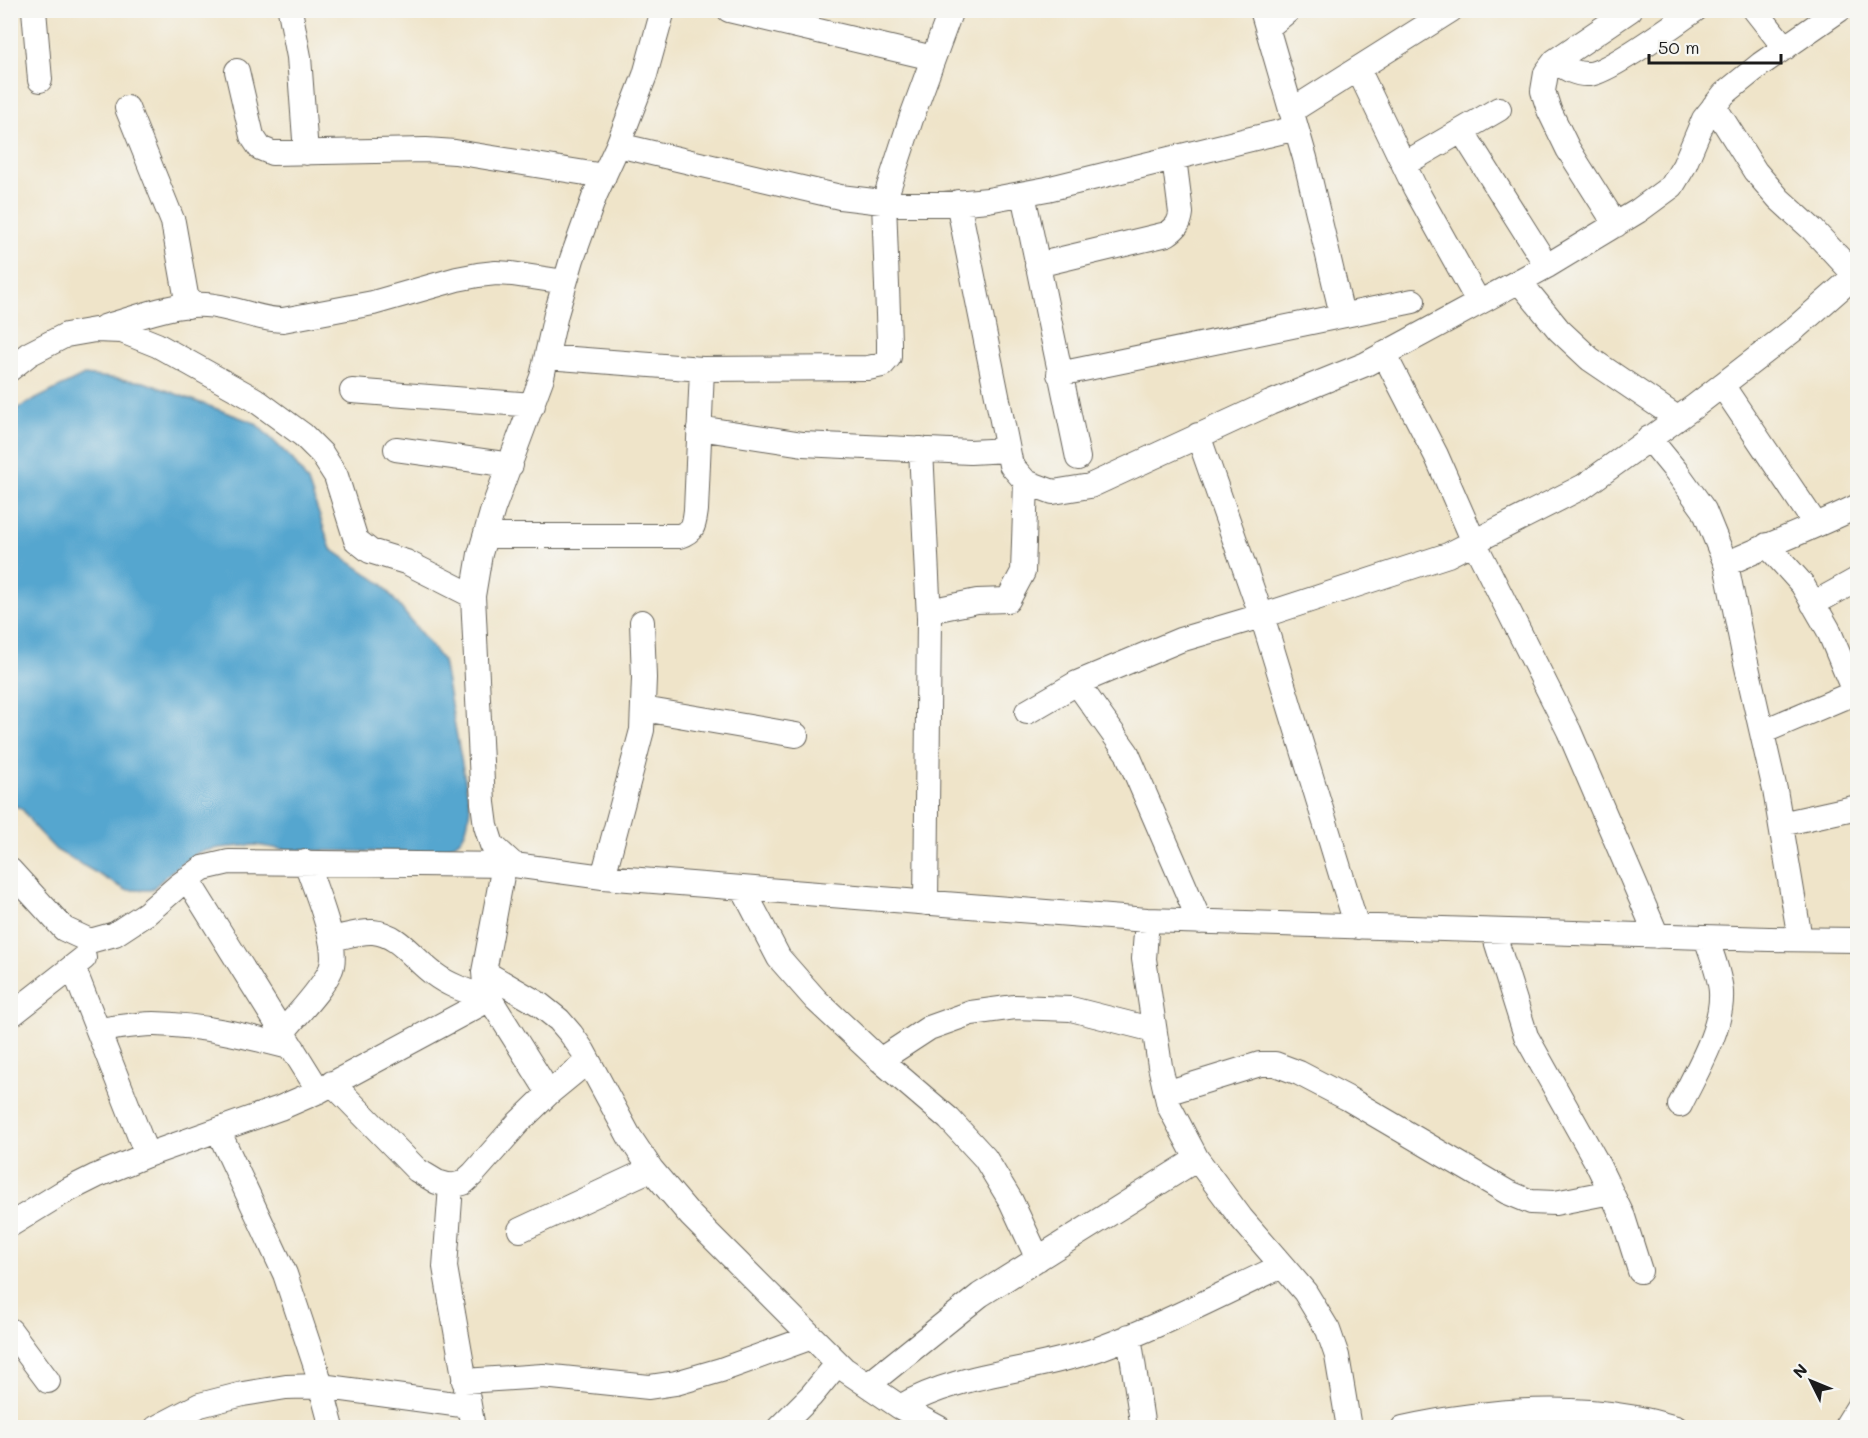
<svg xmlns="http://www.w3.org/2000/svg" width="1868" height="1438" viewBox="0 0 1868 1438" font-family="Mali,sans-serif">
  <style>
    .water { fill: #54a6cf; stroke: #386176; stroke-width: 1.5 }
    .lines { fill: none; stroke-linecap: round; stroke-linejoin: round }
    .minor-casing { stroke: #666259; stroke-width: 26 }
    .minor { stroke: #fff; stroke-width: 24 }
  </style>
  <rect width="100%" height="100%" fill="#f6f6f2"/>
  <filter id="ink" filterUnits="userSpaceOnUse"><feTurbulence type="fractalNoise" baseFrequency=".0167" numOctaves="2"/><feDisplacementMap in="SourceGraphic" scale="12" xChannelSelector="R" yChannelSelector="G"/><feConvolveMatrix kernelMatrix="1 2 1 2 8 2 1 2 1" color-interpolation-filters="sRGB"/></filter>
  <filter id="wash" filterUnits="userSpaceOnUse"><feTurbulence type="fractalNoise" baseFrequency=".008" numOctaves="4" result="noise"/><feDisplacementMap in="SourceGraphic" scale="24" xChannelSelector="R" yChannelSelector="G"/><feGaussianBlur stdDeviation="1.35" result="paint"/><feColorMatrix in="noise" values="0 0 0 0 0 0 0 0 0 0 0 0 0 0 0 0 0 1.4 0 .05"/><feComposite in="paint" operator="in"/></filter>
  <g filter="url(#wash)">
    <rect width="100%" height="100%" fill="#efe4c9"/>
    <!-- water -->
    <path class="water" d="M84 375 144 382 255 423 293 460 308 482 331 549 382 584 443 661 470 807C467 836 464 841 438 853L288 850 255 845 220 848 199 852 173 870 151 890H126L56 850 35 828 23 810 11 803 10 415 16 409Z"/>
  </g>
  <g filter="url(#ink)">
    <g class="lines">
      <defs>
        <path id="minor" d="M34 10 40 80
          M290 10 299 57 306 153
          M663 10 645 75 618 145 595 195 572 259 556 314 542 377 493 509 480 554 473 596 483 803 486 826 492 845 514 865 603 877 1147 920 1769 939 1858 940
          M729 10 933 58
          M1262 10 1305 158 1342 315
          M1755 10 1785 48
          M1267 28 1289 10
          M1555 61C1566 69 1576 75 1590 74 1611 71 1674 24 1695 10
          M1358 69 1415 188 1479 303
          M237 71 252 136 260 148 272 153 426 150 455 152 604 176
          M1714 106 1755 171 1779 199 1813 230 1855 275
          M127 108 173 222 188 306
          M1291 111 1451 10
          M1462 131 1547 266
          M618 145 840 197 899 204H944L988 200 1047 189 1296 128
          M1404 164 1499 109
          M1023 194 1078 458
          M958 202 1011 465 1026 482 1053 492 1090 486 1270 403 1366 364 1547 266 1638 211 1672 186 1684 166 1704 119 1724 94 1761 64 1839 10
          M1616 225 1568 149 1549 110 1543 91 1546 73 1555 61 1630 10
          M1037 265 1167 234C1176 228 1180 223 1181 213L1174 158
          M1519 281 1559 330 1590 359 1677 418
          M104 327C137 318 171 303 205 305 232 306 257 320 283 320L373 303 457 279 478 275 496 273 512 274 565 282
          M1384 354 1436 455 1474 542 1569 731 1657 936
          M547 357 702 369 868 368 882 365 889 357V342L884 202 911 119 951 10
          M10 369 29 354 66 335 95 330 122 331 157 345 254 399 303 435 322 454 336 476 356 540 370 551 406 562 473 596
          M1059 374 1413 301
          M1722 385 1816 525
          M352 391 533 405
          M699 428 803 444 970 452 1008 450
          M1198 435 1266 629 1357 927
          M1649 438 1676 471 1704 510 1726 564 1744 654 1775 790 1800 939
          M396 449 511 465
          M921 449 929 618 926 903
          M486 536H679C694 531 694 525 696 510L702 369
          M1767 545 1802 584 1828 629 1855 694
          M1726 564C1770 544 1815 527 1858 506
          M1813 604 1858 579
          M929 611 977 601 1008 600 1023 572 1026 482
          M1077 683 1127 753 1200 922
          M643 709 796 735
          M1027 712 1077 683 1180 640 1261 616 1448 555 1584 486 1695 406 1792 331 1858 273
          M1762 732 1842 698 1858 693
          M1781 824 1858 807
          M504 865 484 972 485 984 490 999 549 1093
          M10 870 64 929 90 941 115 934 147 913 178 886 203 868 229 862 514 865
          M603 877 642 730 644 678 642 622
          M187 879 319 1091
          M743 889 779 958 816 1000 880 1060 949 1119 985 1158 1011 1201 1038 1259
          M1147 920 1144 959 1160 1066 1169 1106 1197 1159 1241 1218 1305 1292 1328 1330 1337 1356 1349 1428
          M1493 931 1526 1036 1596 1161 1623 1217 1640 1271
          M331 939C344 937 359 931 373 932 399 934 414 960 434 974 451 987 470 992 490 999
          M73 967 147 1155
          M484 972 539 1004 559 1020 571 1034 583 1051 629 1136 651 1169 691 1216 844 1369 900 1407 939 1428
          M10 1016 84 958
          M98 1030C116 1028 135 1024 154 1024 202 1025 247 1036 293 1048
          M283 1032C297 1014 322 990 331 969 340 946 314 887 306 862
          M880 1060 929 1028 971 1013 1015 1007 1071 1009 1154 1030
          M332 1083 417 1170 437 1182 451 1186 463 1183 473 1174 518 1123 549 1093 588 1061
          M1166 1093 1260 1064H1275L1299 1073 1347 1098 1507 1192 1531 1202 1555 1203 1611 1192
          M1680 1105C1696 1072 1723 1029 1721 992 1720 974 1711 954 1706 937
          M218 1130 285 1274 315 1364 332 1428
          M451 1186 445 1267 473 1428
          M10 1225 62 1193 96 1176 147 1155 280 1108 319 1091 490 999
          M520 1230 651 1169
          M10 1330 48 1381
          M1129 1336 1143 1428
          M464 1381 543 1376 649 1387 676 1383 721 1370 812 1337
          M868 1385 980 1295 1197 1159
          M900 1407C960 1372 1033 1372 1098 1349 1161 1326 1221 1294 1282 1266
          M156 1428 200 1405 243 1394 286 1387 321 1386 469 1406
          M779 1428 811 1396 838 1363
          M1403 1428C1463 1415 1528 1407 1590 1412 1619 1414 1649 1420 1676 1428
          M1845 1428 1858 1407"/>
      </defs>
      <!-- minor casing -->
      <use href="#minor" class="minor-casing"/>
      <!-- minor -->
      <use href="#minor" class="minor"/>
    </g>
  </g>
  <!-- margin -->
  <rect width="1868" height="1438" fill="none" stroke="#f6f6f2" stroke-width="36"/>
  <!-- north arrow -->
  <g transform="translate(1811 1381) rotate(313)" stroke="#f6f6f2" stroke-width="4.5" paint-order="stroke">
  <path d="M0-4.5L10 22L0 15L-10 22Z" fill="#1c1c1c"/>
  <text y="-9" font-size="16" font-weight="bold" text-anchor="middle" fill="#1c1c1c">N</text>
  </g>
  <!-- scale -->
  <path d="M1649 54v9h132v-9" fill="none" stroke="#1c1c1c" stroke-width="3"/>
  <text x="1658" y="54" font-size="18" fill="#1c1c1c" stroke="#f6f6f2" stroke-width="4.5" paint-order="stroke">50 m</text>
</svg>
